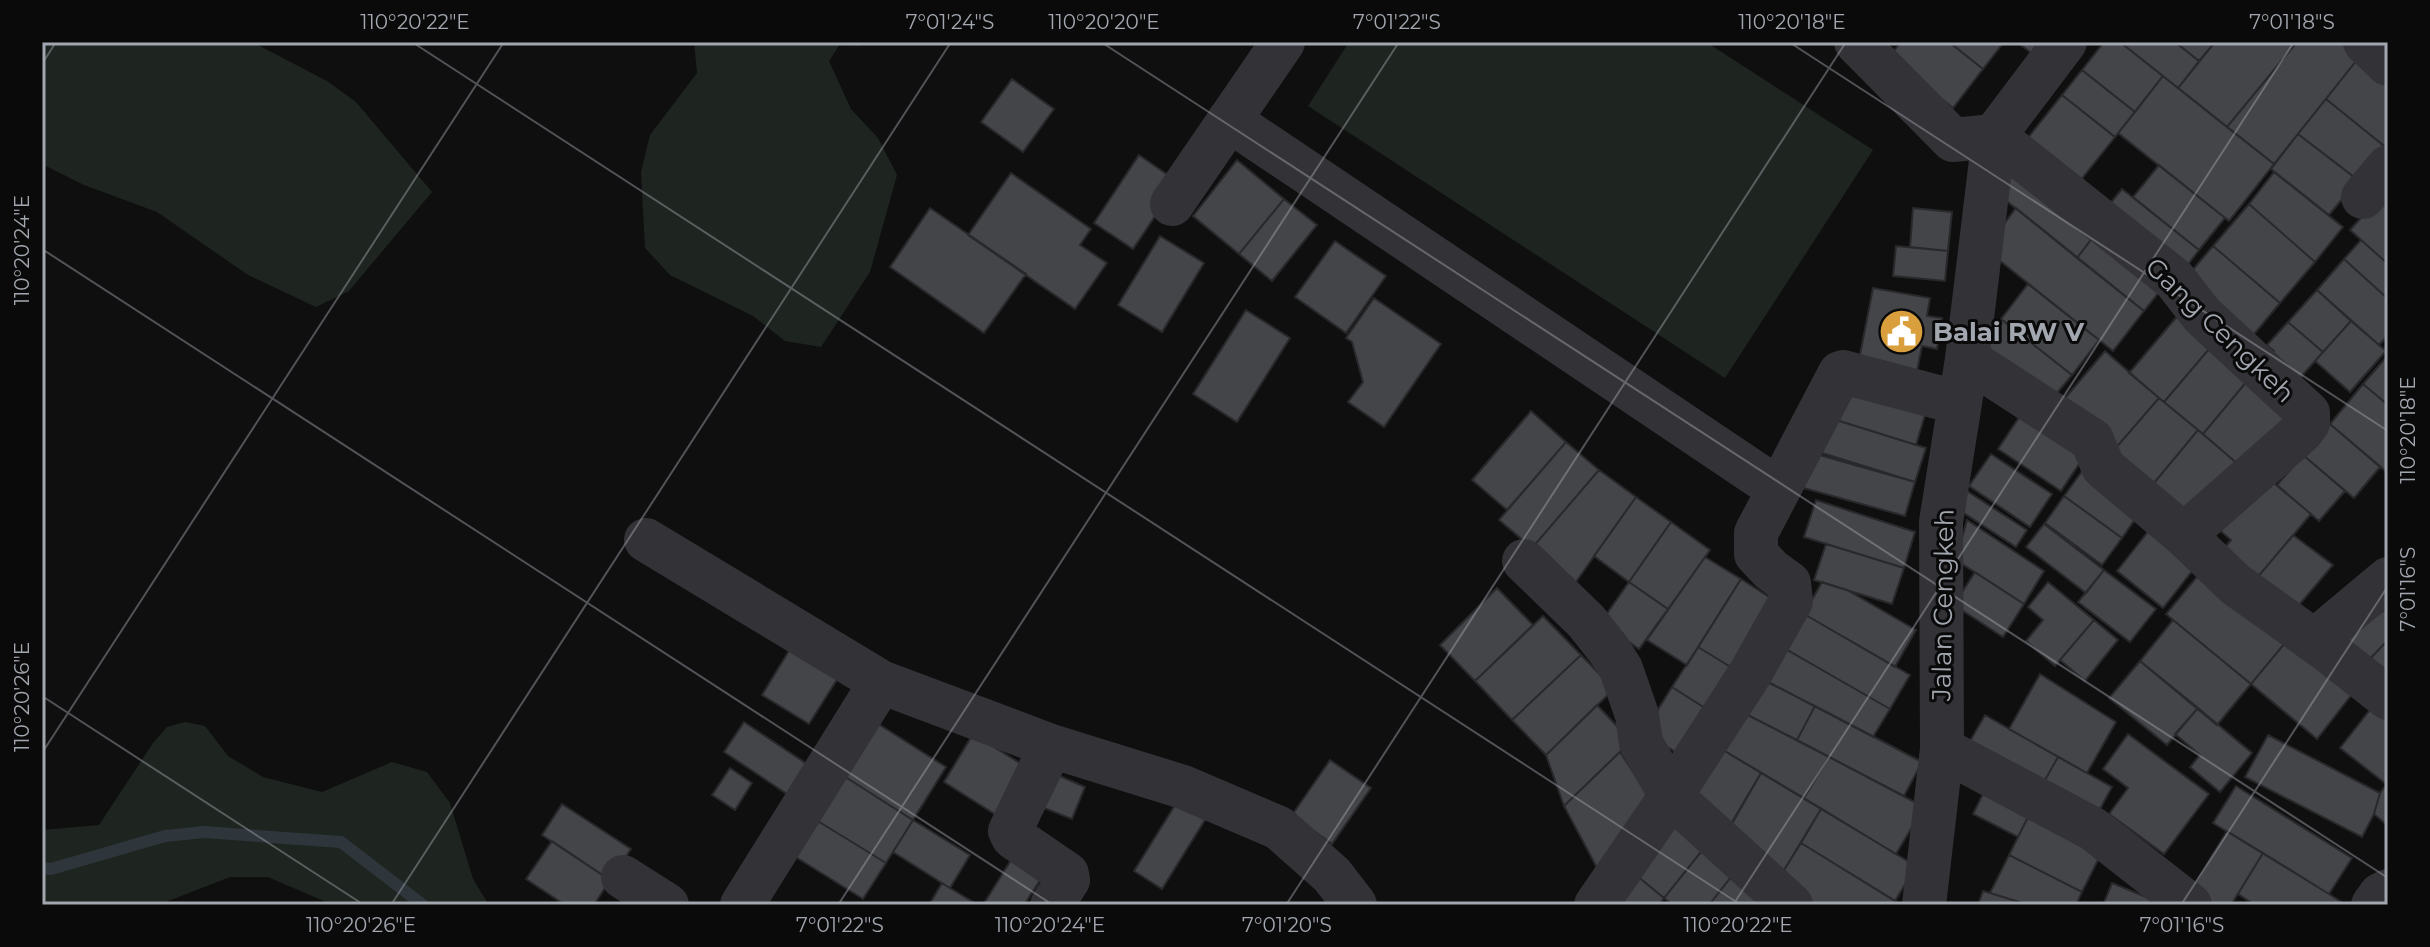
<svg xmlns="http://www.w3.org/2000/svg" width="2430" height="947" viewBox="0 0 2430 947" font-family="Montserrat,sans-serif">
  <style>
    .green { fill: #1e241f }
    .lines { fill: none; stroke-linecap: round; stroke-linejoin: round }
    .stream { stroke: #2e363b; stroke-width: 12 }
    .building { fill: #434548; stroke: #29292c; stroke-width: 2 }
    .minor { stroke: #333337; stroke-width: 44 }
    .ticks { fill: none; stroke: #a2a7af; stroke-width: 2; stroke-opacity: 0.45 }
    .labels { text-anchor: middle; stroke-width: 6; stroke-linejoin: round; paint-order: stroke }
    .street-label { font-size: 26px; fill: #a2a7af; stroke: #0a0a0b }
    .poi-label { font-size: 26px; font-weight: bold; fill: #a2a7af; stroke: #0a0a0b; text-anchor: start }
    .neatline { fill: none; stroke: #a2a7af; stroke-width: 3 }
    .ticks-label { font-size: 20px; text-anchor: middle; fill: #a2a7af }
  </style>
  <rect width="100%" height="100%" fill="#0f0f10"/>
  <!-- green -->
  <path class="green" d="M42 42H252L327 81 356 102 432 192 349 291 316 307 248 275 157 212 84 185 42 164Z
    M694 42H863L858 46 840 44 829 61 851 109 878 138 897 175 870 272 821 347 785 341 753 316 670 275 645 248 641 172 650 135 697 73Z
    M1349 42H1706L1873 150 1725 378 1308 106Z
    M185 722 205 726 228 756 263 777 322 792 392 762 427 772 450 803 473 879 489 905H333L268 877H230L158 905H42V830L99 825 153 743 167 727Z"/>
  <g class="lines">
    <!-- stream -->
    <path class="stream" d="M42 868 51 869 165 836 204 832 341 842 423 905"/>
  </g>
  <!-- building -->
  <path class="building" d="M1901 42H1949L1983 69 1953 108 1889 57Z
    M1949 42H2004L1983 69Z
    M2017 42H2045L2034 55Z
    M2104 42H2120L2163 76 2135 112 2082 70Z
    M2120 42H2175L2199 61 2178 88Z
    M2175 42H2215L2199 61Z
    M2215 42H2297L2227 127 2178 88Z
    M2297 42H2353L2364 51 2274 164 2227 127Z
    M2364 51 2388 72V149L2326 99Z
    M2082 70 2135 112 2115 137 2062 95Z
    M2163 76 2274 164 2229 221 2118 133Z
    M1012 79 1054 109 1023 152 981 122Z
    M2062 95 2115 137 2080 181 2027 139Z
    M2326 99 2384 146 2358 180 2298 134Z
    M2298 134 2358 180 2329 215 2271 169Z
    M1139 155 1178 182 1133 249 1094 223Z
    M1237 160 1284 199 1239 254 1193 216Z
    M2021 165 2100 228 2077 258 1998 194Z
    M2159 165 2225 218 2199 250 2133 197Z
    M2274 172 2343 227 2315 262 2249 204Z
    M1011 173 1091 229 1080 245 1107 263 1075 309 968 235Z
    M2122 189 2199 250 2177 279 2099 217Z
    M1284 199 1317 225 1272 281 1239 254Z
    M2378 199 2388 208V264L2350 230Z
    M2249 204 2315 262 2280 303 2213 246Z
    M930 208 1026 274 984 333 890 267Z
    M1913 208 1952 212 1948 251 1910 247Z
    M2016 208 2144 311 2113 351 1985 249Z
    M2100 228 2167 282 2144 311 2077 258Z
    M1160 236 1204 263 1162 332 1118 305Z
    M2361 240 2388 264V299L2344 259Z
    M1335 241 1386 276 1346 333 1295 297Z
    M1896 246 1948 251 1945 281 1893 276Z
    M2213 246 2280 303 2250 339 2183 281Z
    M2344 259 2388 299V335L2379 345 2317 290Z
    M2028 284 2099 340 2072 375 2001 319Z
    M1873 288 1930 298 1927 316 1942 318 1937 349 1922 346 1914 386 1856 375Z
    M2317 290 2351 321 2323 352 2288 322Z
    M1374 298 1441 344 1384 427 1348 402 1363 382 1352 342 1346 338Z
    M1246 310 1290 338 1237 422 1193 394Z
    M2180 313 2215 342 2164 402 2129 373Z
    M2001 319 2072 375 2047 405 1977 350Z
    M2351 321 2386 351 2350 392 2315 361Z
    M2288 322 2323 352 2290 389 2262 364 2274 351 2267 345Z
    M2215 342 2253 374 2203 434 2164 402Z
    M2105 351 2159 398 2114 450 2060 404Z
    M2388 355V405L2363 384Z
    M2253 374 2298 412 2247 472 2203 434Z
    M1845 379 1928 405 1916 445 1833 419Z
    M2363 384 2388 405V473L2330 424Z
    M2159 398 2198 430 2154 483 2114 450Z
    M2028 404 2091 446 2061 491 1998 449Z
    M1531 411 1566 442 1507 510 1472 480Z
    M1833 419 1926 448 1915 482 1822 453Z
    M2330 424 2380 467 2354 498 2303 455Z
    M2198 430 2239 465 2194 517 2154 483Z
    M1566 442 1599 470 1532 548 1499 520Z
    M1809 452 1915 482 1905 516 1800 487Z
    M1991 454 2052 494 2030 527 1969 486Z
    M2303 455 2345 491 2319 521 2277 485Z
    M2086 466 2143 508 2122 538 2064 496Z
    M1599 470 1636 497 1573 586 1532 548Z
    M2263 474 2311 514 2251 585 2217 557 2231 540 2217 528Z
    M1967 491 2027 530 2016 547 1956 508Z
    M2064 496 2122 538 2102 565 2045 523Z
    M1636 497 1671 522 1629 582 1594 556Z
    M1816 500 1915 532 1904 568 1804 537Z
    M1967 520 2044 571 2024 604 1956 560Z
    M1671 522 1710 550 1668 609 1629 582Z
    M2044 524 2104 570 2086 593 2026 547Z
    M2154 524 2200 561 2163 608 2117 571Z
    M2293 535 2333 565 2288 618 2251 585Z
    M1826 544 1904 568 1892 604 1814 580Z
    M1705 557 1741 579 1687 665 1647 640Z
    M2205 567 2290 637 2251 684 2166 614Z
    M2104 570 2156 609 2130 642 2078 602Z
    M1975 572 2024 604 2003 637 1954 605Z
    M1741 579 1785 607 1742 674 1698 647Z
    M1629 582 1668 609 1639 649 1601 622Z
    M1822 582 1847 590 1916 630 1895 667 1804 614Z
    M2048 582 2094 620 2055 666 2026 641 2043 620 2028 607Z
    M1497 588 1533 625 1475 681 1440 645Z
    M2388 608V640L2362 667 2336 642Z
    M1797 610 1910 675 1890 709 1777 644Z
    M1543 616 1581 655 1512 720 1475 681Z
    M2094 620 2118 640 2085 681 2060 660Z
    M2173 620 2251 684 2217 725 2140 661Z
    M2290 637 2360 684 2317 739 2251 684Z
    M2388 640V682L2367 662Z
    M1777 644 1890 709 1873 737 1759 677Z
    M1698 647 1742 674 1716 715 1672 687Z
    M790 649 838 678 809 724 762 695Z
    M1581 655 1614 689 1546 755 1512 720Z
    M2140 661 2198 708 2167 745 2109 698Z
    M2040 674 2116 722 2087 773 2009 729Z
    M1755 676 1815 706 1797 740 1738 710Z
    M1672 687 1716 715 1688 760 1644 732Z
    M1597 705 1631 741 1564 806 1546 755Z
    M1815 706 1922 762 1904 796 1797 740Z
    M2373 706 2388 719 2386 784 2340 748Z
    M2198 708 2252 753 2220 792 2190 767 2200 755 2175 734Z
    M1738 710 1829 757 1804 798 1713 744Z
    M1985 715 2058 757 2040 789 1966 748Z
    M869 718 946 767 913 820 836 771Z
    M744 722 807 764 787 794 724 752Z
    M973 734 1031 770 1001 818 944 782Z
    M2128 734 2209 794 2164 854 2109 814 2128 788 2103 769Z
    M2268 735 2380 793 2374 814 2362 837 2245 777Z
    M1713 744 1761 773 1730 827 1681 797Z
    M1620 752 1653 802 1603 879 1564 806Z
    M1829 757 1924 807 1896 854 1804 798Z
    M2058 757 2112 787 2094 820 2040 789Z
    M1330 760 1371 788 1332 844 1292 815Z
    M730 768 752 783 735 810 712 795Z
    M836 771 913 820 886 863 808 815Z
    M1053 773 1085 787 1072 819 1039 806Z
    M1761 773 1821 809 1784 870 1725 834Z
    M2388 782V826L2374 814 2380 793Z
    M1987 786 2032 809 2018 837 1973 814Z
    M2236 786 2352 858 2329 894 2213 823Z
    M1177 802 1205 820 1162 889 1134 871Z
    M562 804 631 849 610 880 542 835Z
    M1821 809 1916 866 1895 901 1801 843Z
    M2032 809 2105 846 2082 892 2009 855Z
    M808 815 886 863 863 899 786 851Z
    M913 820 970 855 950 888 893 852Z
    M1670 820 1705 847 1664 898 1630 870Z
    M2227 831 2263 853 2231 905H2206L2189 894Z
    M552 841 610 880 594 905H565L526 879Z
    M1801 843 1902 905H1813L1776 883Z
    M1705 847 1735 872 1709 905H1673L1664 898Z
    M1016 852 1046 871 1024 905H983Z
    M2263 853 2329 894 2346 905H2255L2238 894Z
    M2009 855 2082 892 2076 905H2029L1990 893Z
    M1735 872 1762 893 1754 905H1709Z
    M1636 875 1664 898 1659 905H1612Z
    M942 883 950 888 978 905H929Z
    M2112 883 2151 899 2149 905H2103Z
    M1983 891 1990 893 2029 905H1978Z"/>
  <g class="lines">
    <!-- minor -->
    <path class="minor" d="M1856 42 1953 140 1994 136 2174 279 2202 315 2308 413V423L2301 432 2184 535
      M2365 42 2388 64
      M1229 120 1778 489
      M2363 197 2388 167
      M1172 204 1283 42
      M1967 359 2092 440 2103 467 2184 535 2235 584 2327 650 2388 698
      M646 540 881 682 1051 746 1183 787 1279 828 1332 875 1355 905
      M1524 561 1586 621 1609 650 1621 669 1637 715 1641 743 1671 796 1791 905
      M2314 641 2388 579
      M1051 746 1010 831 1013 837 1067 874 1068 880 1052 905
      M1942 749 2093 829 2190 905
      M623 877 667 905
      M742 905 881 682
      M1596 905 1671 796 1751 672 1791 601 1789 583 1771 570 1756 554V533L1840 373 1843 372 1960 403
      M1924 905 1942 749 1941 522 1967 359 1994 136 2065 42
      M2373 905 2380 895 2388 891"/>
  </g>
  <!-- ticks -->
  <path class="ticks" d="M412 42 1741 905M1101 42 2388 878M1789 42 2388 431M42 64 56 42M42 249 1053 905M42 696 364 905M42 753 504 42M391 905 951 42M838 905 1399 42M1286 905 1846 42M1733 905 2294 42M2181 905 2388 586"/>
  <!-- icons -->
  <defs>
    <symbol id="civic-disc" viewBox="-11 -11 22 22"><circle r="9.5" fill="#da9f3d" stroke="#0a0a0b"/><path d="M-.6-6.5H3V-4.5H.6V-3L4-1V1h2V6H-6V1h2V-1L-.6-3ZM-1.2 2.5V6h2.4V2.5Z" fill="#fff"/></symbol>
  </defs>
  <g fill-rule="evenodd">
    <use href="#civic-disc" x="1876" y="306" width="51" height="51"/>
  </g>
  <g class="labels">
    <!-- street labels -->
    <g class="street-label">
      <text transform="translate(2220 330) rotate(44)" y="9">Gang Cengkeh</text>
      <text transform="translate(1943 605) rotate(-89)" y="9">Jalan Cengkeh</text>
    </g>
    <!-- poi labels -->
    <g class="poi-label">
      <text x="1933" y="341">Balai RW V</text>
    </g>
  </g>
  <!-- border -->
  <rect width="2430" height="947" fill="none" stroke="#0a0a0b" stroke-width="88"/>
  <rect x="44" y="44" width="2342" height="859" class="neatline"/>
  <g class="ticks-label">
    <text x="415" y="29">110°20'22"E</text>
    <text x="950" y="29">7°01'24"S</text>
    <text x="1104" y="29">110°20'20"E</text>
    <text x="1397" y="29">7°01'22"S</text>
    <text x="1792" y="29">110°20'18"E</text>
    <text x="2292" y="29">7°01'18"S</text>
    <text transform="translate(22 250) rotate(-90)" y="7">110°20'24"E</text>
    <text transform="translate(2408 430) rotate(-90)" y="7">110°20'18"E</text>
    <text transform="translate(2408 589) rotate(-90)" y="7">7°01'16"S</text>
    <text transform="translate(22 697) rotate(-90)" y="7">110°20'26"E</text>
    <text x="361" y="932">110°20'26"E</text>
    <text x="840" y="932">7°01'22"S</text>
    <text x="1050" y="932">110°20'24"E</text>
    <text x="1287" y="932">7°01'20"S</text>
    <text x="1738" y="932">110°20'22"E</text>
    <text x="2182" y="932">7°01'16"S</text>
  </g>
</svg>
